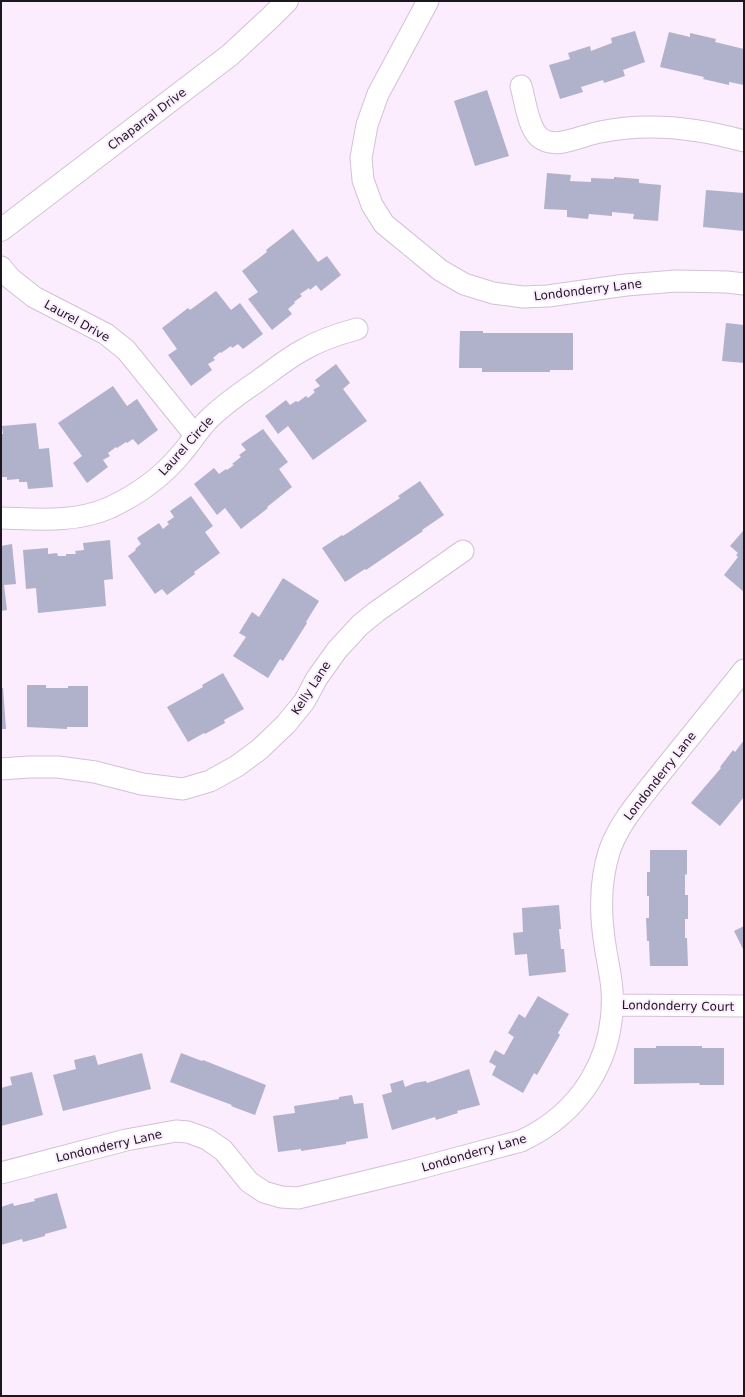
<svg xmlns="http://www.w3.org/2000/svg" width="745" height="1397" viewBox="0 0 745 1397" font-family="'DejaVu Sans',sans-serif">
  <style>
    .building { fill: #b0b1cb }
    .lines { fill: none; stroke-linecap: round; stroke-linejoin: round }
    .minor-casing { stroke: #d3c1d7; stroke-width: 23 }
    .tertiary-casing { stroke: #d3c1d7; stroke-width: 24 }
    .minor { stroke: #fff; stroke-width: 21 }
    .tertiary { stroke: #fff; stroke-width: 22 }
    .labels { text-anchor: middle; stroke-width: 4; stroke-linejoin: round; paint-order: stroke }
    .street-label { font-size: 12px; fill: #1c161e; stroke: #fbecfe }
  </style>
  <rect width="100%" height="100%" fill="#fbecfe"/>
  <!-- building -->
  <path class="building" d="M635 31 645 62 623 70 625 76 604 83 603 80 581 87 583 92 560 99 549 65 570 59 568 53 590 46 591 51 612 43 611 38Z
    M669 32 690 37V33L716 39 715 42 744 49V85L729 82V85L703 79 704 77 660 67Z
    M487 90 509 156 475 166 454 101Z
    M547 173 571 175 570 181 591 182V178L614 179V177L639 179V183L661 185 658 221 633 219 634 214 612 212V216L589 214 588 219 567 217V210L544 209Z
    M706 190 744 193V231L703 227Z
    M293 229 318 262 327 256 341 275 321 291 316 285 310 290 309 288 300 294 302 296 294 302 295 303 288 309 292 314 272 330 248 299 258 292 242 271 267 252 266 250Z
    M216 291 231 310 240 303 263 334 243 349 238 344 232 348 231 346 221 353 220 352 213 358 215 360 208 364 212 370 191 386 168 355 177 349 162 328 188 308 190 310Z
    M726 323 744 325V363L722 361Z
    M460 331H483V333H573V370H550V372H482V368H459Z
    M336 364 350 383 343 389 367 421 313 460 288 426 278 434 265 416 286 400 290 405 296 401 298 402 306 396 308 398 315 392 313 390 320 386 315 380Z
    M113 386 127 406 137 399 158 430 138 445 133 439 127 443 126 442 117 448 116 447 108 453 110 456 103 460 108 467 87 483 73 463 82 456 58 423Z
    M36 423 39 449 49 448 53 487 28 489 27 482H19V479L7 480V477H1V434H3L2 426Z
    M263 429 288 462 279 469 292 487 267 507 268 508 241 529 225 508 217 515 194 484 214 468 219 474 226 469 227 470 234 465 232 464 241 457 239 455 246 450 241 444Z
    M420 481 444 515 422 530 423 531 366 570 365 569 345 582 322 548 342 535 343 536 400 498 398 496Z
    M191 496 213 526 205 532 220 553 194 572 195 574 167 595 162 589 155 594 128 556 136 550 135 549 141 544 137 538 159 523 163 529 169 524 167 522 174 517 170 511Z
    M743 531 744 532V592L724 575 738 557 736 555 738 553 730 546Z
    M110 540 113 579 104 580 106 606 38 613 36 588 26 589 23 550 48 548V554L57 553 58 556H66V554H76L75 551 84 550 83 543Z
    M12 544 16 584 4 585 7 610 1 611V546Z
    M283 578 319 601 306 622 307 623 283 661 280 659 268 678 233 656 246 637 239 633 252 612 259 617Z
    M223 673 244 709 224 720 225 723 205 734 204 733 188 742 167 707 203 687 202 685Z
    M27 685H46V688H68V686H88V727H67V729L27 727Z
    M1 688H3L6 729H1Z
    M744 740V797L720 826 691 803 721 768 720 767 733 750 735 752Z
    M650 850H687V875L685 874V895H688V919H685V938H687L688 966H650L649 941H647L646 918H649V896H647V872H650Z
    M559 905 561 929H559L561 949H564L566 972 529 976 527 954 515 955 513 933 523 932 522 908Z
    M744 926V951L734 931Z
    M538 996 569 1014 558 1033 560 1035 537 1075 534 1073 523 1093 492 1075 496 1066 489 1062 495 1050 504 1055 514 1037 508 1033 519 1014 525 1018Z
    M656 1046H702V1048H724V1085H700L699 1083 634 1084V1048H656Z
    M142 1053 151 1089 63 1111 53 1075 76 1069 74 1060 95 1055 98 1065Z
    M181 1053 202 1061 203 1060 266 1085 255 1115 231 1106 232 1105 170 1082Z
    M469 1069 480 1105 457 1111 458 1113 436 1120 435 1117 392 1130 382 1095 392 1092 390 1084 403 1080 405 1087 415 1083 426 1081 427 1083Z
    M32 1072 43 1115 1 1126V1088L12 1085 10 1077Z
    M352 1095 354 1104 363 1103 368 1138 346 1142V1144L301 1151V1149L278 1152 273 1116 295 1113 294 1106 339 1099V1097Z
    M57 1193 67 1228 45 1234V1236L23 1242 22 1239 1 1245V1207L13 1203 14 1206 35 1201 34 1199Z"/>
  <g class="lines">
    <defs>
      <path id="minor" d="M428 1 378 94 367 125 361 158 363 180 372 205 384 224 440 270 464 284 493 293 523 297 548 296 626 285 676 281 727 282 744 284
        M521 86C525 100 528 127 539 137 555 151 582 135 600 132 647 122 698 128 744 141
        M1 267 10 278 34 297 106 334 126 350 195 435
        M1 518C38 519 74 523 109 508 137 495 162 477 181 454 191 443 198 430 208 420 222 406 239 394 255 383 271 372 286 359 303 350 320 340 338 334 357 329
        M1 769 29 767H58L95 772 142 784 183 789 210 781 237 766 260 749 286 724 304 702 317 678 337 650 360 625 376 612 463 551
        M612 1005 744 1006
        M1 1173 126 1140 176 1131 188 1132 207 1139 223 1150 249 1182 264 1192 281 1197 298 1198 413 1170 521 1141C581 1113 616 1057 612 990 611 975 607 960 605 945 600 914 600 879 610 849 621 819 645 794 664 769 691 736 717 703 744 670"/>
      <path id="tertiary" d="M1 230 230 55 270 18 287 1"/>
    </defs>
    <!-- minor casing -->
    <use href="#minor" class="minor-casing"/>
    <!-- tertiary casing -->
    <use href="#tertiary" class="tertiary-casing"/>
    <!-- minor -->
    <use href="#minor" class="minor"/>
    <!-- tertiary -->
    <use href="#tertiary" class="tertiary"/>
  </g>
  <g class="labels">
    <!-- street labels -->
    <g class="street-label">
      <text transform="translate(147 119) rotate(-37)" y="4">Chaparral Drive</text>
      <text transform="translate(588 290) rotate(-7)" y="4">Londonderry Lane</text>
      <text transform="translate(77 321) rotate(29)" y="4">Laurel Drive</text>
      <text transform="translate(186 446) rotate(-48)" y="4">Laurel Circle</text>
      <text transform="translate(311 688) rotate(-57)" y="4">Kelly Lane</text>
      <text transform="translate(660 776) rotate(-52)" y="4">Londonderry Lane</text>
      <text transform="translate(678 1006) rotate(1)" y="4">Londonderry Court</text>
      <text transform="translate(109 1146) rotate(-13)" y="4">Londonderry Lane</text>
      <text transform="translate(474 1153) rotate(-16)" y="4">Londonderry Lane</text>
    </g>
  </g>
  <!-- border -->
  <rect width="745" height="1397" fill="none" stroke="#1c161e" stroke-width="4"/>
</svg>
